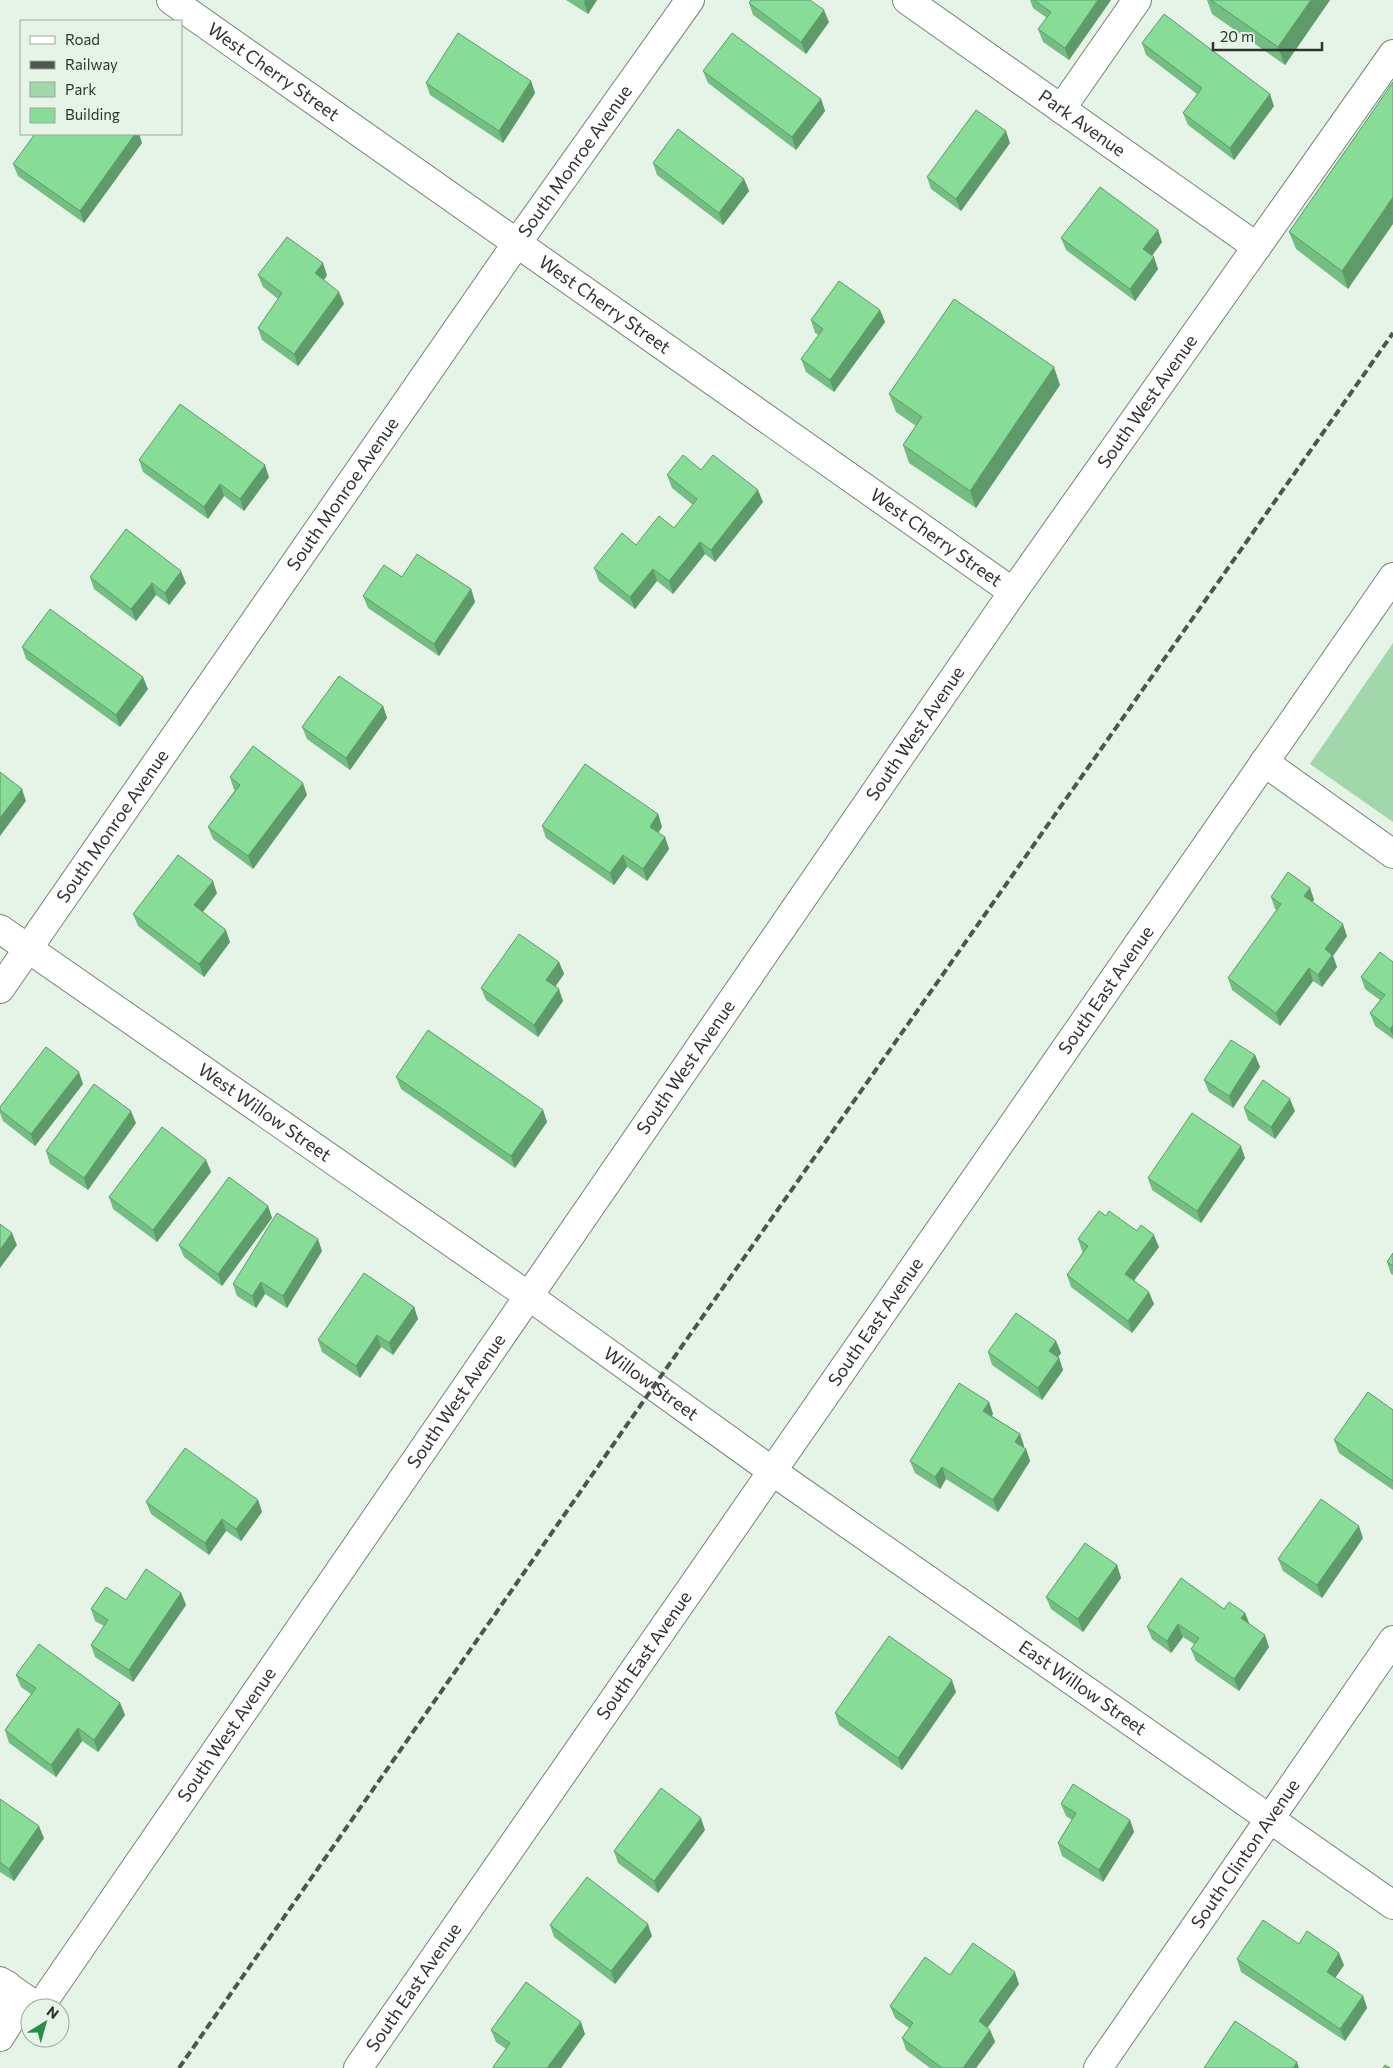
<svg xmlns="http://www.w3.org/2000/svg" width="1393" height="2068" viewBox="0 0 1393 2068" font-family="Commissioner,sans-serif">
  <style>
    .green { fill: #a2d6ab }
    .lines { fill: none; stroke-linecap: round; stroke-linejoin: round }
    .minor-casing { stroke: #778479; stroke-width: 30 }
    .minor { stroke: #fff; stroke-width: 28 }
    .rail { stroke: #4e544f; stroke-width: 4; stroke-dasharray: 8 4; stroke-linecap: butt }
    .wall { fill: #74bd83 }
    .shaded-wall { fill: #5e9a6a }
    .building { fill: #87dc98; stroke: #5e9a6a }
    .labels { text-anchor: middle; stroke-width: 4; stroke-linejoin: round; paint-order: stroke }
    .street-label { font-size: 18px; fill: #2e332f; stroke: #e6f4e8 }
  </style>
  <rect width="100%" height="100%" fill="#e6f4e8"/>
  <!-- green -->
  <path class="green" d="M1393 643V822L1310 764Z"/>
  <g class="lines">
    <defs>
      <g id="minor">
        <path id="s1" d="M171 0 1013 592"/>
        <path id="s2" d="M907 0 1257 247"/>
        <path d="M1061 109 1137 0"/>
        <path d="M1264 762 1393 854"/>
        <path id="s3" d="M0 929 530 1297 772 1471 1393 1905"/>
        <path id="s4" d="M0 989 517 243 690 0"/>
        <path id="s5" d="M0 1981 39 2008 1013 592 1393 54"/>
        <path d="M0 2037 10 2021 7 1985"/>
        <path id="s6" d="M358 2068 1393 577"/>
        <path id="s7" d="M1098 2068 1393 1640"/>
      </g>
    </defs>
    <!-- minor casing -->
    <use href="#minor" class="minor-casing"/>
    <!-- minor -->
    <use href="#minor" class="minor"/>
    <!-- rail -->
    <path class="rail" d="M179 2068 654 1386 1393 333"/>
  </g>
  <!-- wall -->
  <path class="wall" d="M566 0H597L588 14Z
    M1030 0H1111L1069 60 1043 42 1038 29 1047 18 1033 8Z
    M1207 0H1330L1285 65 1212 14Z
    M749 3 829 22 806 54 753 15Z
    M1142 43 1274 106 1234 160 1188 125 1183 113 1197 94 1146 55Z
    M703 71 821 99 825 111 796 150 708 83Z
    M531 81 535 93 503 143 430 95 426 83Z
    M35 134H139L142 143 84 223 18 176 13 164Z
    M1355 137 1348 289 1296 249 1289 232Z
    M1010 143 961 211 931 189 927 177Z
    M653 163 744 179 749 191 723 225 657 175Z
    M1061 238 1162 242 1152 256 1158 269 1135 301 1066 250Z
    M258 275H327L324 280 344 304 298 366 262 340 258 328 278 299 263 287Z
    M880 310 885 322 834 392 806 372 801 359 819 335 815 333 811 320Z
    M1060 385 976 508 909 463 903 445 916 426 896 412 889 394Z
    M139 460 269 477 244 511 224 496 208 519 143 472Z
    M701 470 763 502 715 562 705 554 673 594 657 581 635 609 599 581 594 568 636 545 674 528 693 505 672 488 667 475Z
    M90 577 186 583 169 605 156 595 136 621 94 589Z
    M402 577 471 589 475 602 439 656 368 608 363 596Z
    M22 647 148 689 120 727 26 659Z
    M383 706 387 718 350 770 307 739 302 727Z
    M230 777 307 795 253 869 213 839 208 827 235 790H234Z
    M658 814 662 827 658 833 665 837 669 849 647 881 627 867 614 885 546 838 542 826Z
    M1310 888 1314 900 1312 902 1347 936 1333 956 1337 967 1322 987 1313 981 1280 1026 1232 990 1228 978 1277 910 1275 909 1271 897Z
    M217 893 203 912 230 942 204 977 138 926 133 914Z
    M559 962 564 974 555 986 563 1001 538 1037 486 1000 481 988Z
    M1393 962V1039L1375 1026 1370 1013 1380 1000 1365 989 1361 977Z
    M1255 1055 1260 1067 1233 1108 1209 1092 1204 1080Z
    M396 1077 543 1110 547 1122 515 1168 401 1089Z
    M83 1084 35 1146 3 1121 0 1113V1107Z
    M1244 1108 1295 1111 1275 1139 1248 1120Z
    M136 1123 88 1190 50 1164 46 1151Z
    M1245 1158 1201 1223 1152 1190 1148 1178Z
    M206 1160 211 1172 157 1242 113 1209 109 1197Z
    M268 1206 272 1218 222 1286 184 1257 179 1245Z
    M1106 1216 1159 1247 1134 1280 1154 1304 1132 1333 1071 1287 1067 1275 1083 1252 1082 1251 1078 1239Z
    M322 1251 287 1308 265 1294 256 1308 237 1296 233 1284Z
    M1393 1253V1275L1391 1274 1387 1262Z
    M414 1307 418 1319 393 1355 381 1347 360 1378 322 1352 318 1340Z
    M1056 1341 1061 1353 1058 1357 1059 1358 1063 1370 1042 1400 992 1365 988 1352Z
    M989 1402 993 1414 992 1416 1020 1434 1024 1446V1448L1026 1449 1030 1461 998 1512 946 1479 940 1489 915 1473 910 1461Z
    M1393 1410V1490L1339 1453 1334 1440Z
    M258 1500 262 1512 241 1541 226 1531 209 1555 151 1514 146 1502Z
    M1363 1538 1322 1598 1283 1571 1278 1559Z
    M1117 1565 1121 1578 1083 1632 1051 1609 1046 1597Z
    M181 1593 186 1605 133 1682 95 1657 91 1645 104 1626 95 1621 91 1609 126 1600Z
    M1224 1609 1245 1613 1249 1624 1269 1647 1239 1691 1196 1661 1191 1649 1194 1644 1183 1637 1171 1653 1152 1639 1147 1627Z
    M16 1675 120 1703 125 1715 98 1752 82 1741 56 1777 9 1743 5 1730 31 1694 21 1687Z
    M956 1692 902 1770 839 1725 835 1713Z
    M0 1799 44 1838 14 1881 0 1872Z
    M1061 1804 1130 1820 1134 1832 1103 1882 1062 1856 1058 1843 1072 1820 1066 1816Z
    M705 1830 658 1893 618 1863 614 1851Z
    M550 1925 652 1936 615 1984 554 1937Z
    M1299 1944 1344 1965 1335 1978 1363 1996 1367 2008 1345 2041 1241 1972 1237 1959Z
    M950 1975 1019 1984 987 2028 990 2030 995 2042 976 2068H930L906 2050 902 2038 909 2028 895 2018 890 2006Z
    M491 2030 585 2034 561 2068H493V2067L506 2049 496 2042Z"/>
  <!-- shaded-wall -->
  <path class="shaded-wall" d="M585 0H597L588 14 584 2Z
    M1098 0H1111L1069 60 1065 48Z
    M1311 0H1330L1285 65 1278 47Z
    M824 10 829 22 806 54 801 42Z
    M531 81 535 93 503 143 499 131Z
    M1270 94 1274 106 1234 160 1230 148Z
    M821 99 825 111 796 150 792 137Z
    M1006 131 1010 143 961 211 956 199Z
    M135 134H139L142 143 84 223 80 211Z
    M744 179 749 191 723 225 719 213Z
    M1393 197V224L1348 289 1342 271Z
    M1158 230 1162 242 1148 261 1143 249Z
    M1154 257 1158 269 1135 301 1130 289Z
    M323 263 327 275 320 286 315 273Z
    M339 292 344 304 298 366 294 354Z
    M880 310 885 322 834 392 830 380Z
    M1054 367 1060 385 976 508 970 491Z
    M265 465 269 477 244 511 240 499Z
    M220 484 224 496 208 519 204 507Z
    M758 490 763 502 715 562 711 550Z
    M700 542 705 554 673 594 669 581Z
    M653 569 657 581 635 609 630 597Z
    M181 571 186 583 169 605 165 593Z
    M152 583 156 595 136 621 131 609Z
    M471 589 475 602 439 656 434 644Z
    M143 677 148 689 120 727 116 715Z
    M383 706 387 718 350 770 346 758Z
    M303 783 307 795 253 869 248 856Z
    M22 789 26 801 0 836V818Z
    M658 814 662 827 654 839 650 827Z
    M665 837 669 849 647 881 643 869Z
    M623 855 627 867 614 885 610 873Z
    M213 881 217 893 199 917 194 905Z
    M1310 888 1314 900 1308 908 1304 896Z
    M1343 924 1347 936 1333 956 1337 967 1322 987 1318 975 1325 949Z
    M226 930 230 942 204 977 199 964Z
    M559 962 564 974 551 993 546 980Z
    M1309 968 1313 981 1280 1026 1276 1013Z
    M559 989 563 1001 538 1037 534 1025Z
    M1393 1025V1036L1390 1029Z
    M1255 1055 1260 1067 1233 1108 1229 1096Z
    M79 1072 83 1084 35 1146 31 1134Z
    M1290 1099 1295 1111 1275 1139 1271 1127Z
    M543 1110 547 1122 515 1168 511 1156Z
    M131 1111 136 1123 88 1190 84 1178Z
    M1241 1146 1245 1158 1201 1223 1197 1211Z
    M206 1160 211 1172 157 1242 153 1230Z
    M268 1206 272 1218 222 1286 218 1274Z
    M12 1233 17 1245 0 1268V1250Z
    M1154 1235 1159 1247 1130 1286 1125 1274Z
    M318 1239 322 1251 287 1308 283 1296Z
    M261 1282 265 1294 256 1308 252 1296Z
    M1149 1292 1154 1304 1132 1333 1128 1321Z
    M414 1307 418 1319 393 1355 389 1343Z
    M377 1335 381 1347 360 1378 356 1366Z
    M1056 1341 1061 1353 1053 1363 1049 1351Z
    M1059 1358 1063 1370 1042 1400 1038 1388Z
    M989 1402 993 1414 987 1423 983 1411Z
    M1020 1434 1024 1446 1019 1455 1015 1442Z
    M1026 1449 1030 1461 998 1512 993 1500Z
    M942 1467 946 1479 940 1489 935 1477Z
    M258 1500 262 1512 241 1541 236 1529Z
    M222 1519 226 1531 209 1555 205 1543Z
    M1359 1526 1363 1538 1322 1598 1317 1585Z
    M1117 1565 1121 1578 1083 1632 1078 1619Z
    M181 1593 186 1605 133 1682 129 1670Z
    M1245 1613 1250 1625 1241 1618Z
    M1178 1624 1183 1637 1171 1653 1167 1641Z
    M1265 1635 1269 1647 1239 1691 1234 1679Z
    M952 1680 956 1692 902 1770 898 1758Z
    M120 1703 125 1715 98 1752 94 1740Z
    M78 1728 82 1741 56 1777 51 1765Z
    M701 1818 705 1830 658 1893 654 1881Z
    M1130 1820 1134 1832 1103 1882 1099 1870Z
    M39 1826 44 1838 14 1881 9 1869Z
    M648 1924 652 1936 615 1984 611 1971Z
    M1339 1953 1344 1965 1331 1984 1327 1972Z
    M1015 1972 1019 1984 983 2034 979 2021Z
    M1363 1996 1367 2008 1345 2041 1340 2029Z
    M581 2022 585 2034 561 2068H547Z
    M990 2030 995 2042 976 2068H963Z
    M1297 2062 1299 2068H1293Z"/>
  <!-- building -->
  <path class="building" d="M751 0H810L824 10 801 42 749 3Z
    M1034 0H1098L1065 48 1038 29 1051 12Z
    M1211 0H1311L1278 47Z
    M1164 14 1270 94 1230 148 1183 113 1202 88 1142 43Z
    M458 33 531 81 499 131 426 83Z
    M732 33 821 99 792 137 703 71Z
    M1393 82V197L1342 271 1289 232 1355 137Z
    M976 110 1006 131 956 199 927 177Z
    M678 129 744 179 719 213 653 163Z
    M35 134H135L80 211 13 164Z
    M1100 187 1158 230 1143 249 1154 257 1130 289 1061 238Z
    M287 237 323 263 315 273 339 292 294 354 258 328 282 293 258 275Z
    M839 281 880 310 830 380 801 359 823 329 811 320Z
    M954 299 1054 367 970 491 903 445 922 417 889 394Z
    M180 404 265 465 240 499 220 484 204 507 139 460Z
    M683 455 701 470 713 455 758 490 711 550 700 542 669 581 653 569 630 597 594 568 622 533 636 545 659 516 674 528 697 499 667 475Z
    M126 529 181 571 165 593 152 583 131 609 90 577Z
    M417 554 471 589 434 644 363 596 384 565 402 577Z
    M50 609 143 677 116 715 22 647Z
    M339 676 383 706 346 758 302 727Z
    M253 746 303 783 248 856 208 827 240 785 230 777Z
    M585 764 658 814 650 827 665 837 643 869 623 855 610 873 542 826Z
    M0 772 22 789 0 818Z
    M178 855 213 881 194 905 226 930 199 964 133 914Z
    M1288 872 1310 888 1304 896 1343 924 1325 949 1332 955 1318 975 1309 968 1276 1013 1228 978 1281 904 1271 897Z
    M519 934 559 962 546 980 559 989 534 1025 481 988Z
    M1380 952 1393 962V1025L1390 1029 1370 1013 1385 995 1361 977Z
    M428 1030 543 1110 511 1156 396 1077Z
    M1231 1040 1255 1055 1229 1096 1204 1080Z
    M46 1047 79 1072 31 1134 0 1110V1107Z
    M1263 1080 1290 1099 1271 1127 1244 1108Z
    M94 1084 131 1111 84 1178 46 1151Z
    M1192 1113 1241 1146 1197 1211 1148 1178Z
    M162 1127 206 1160 153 1230 109 1197Z
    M229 1177 268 1206 218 1274 179 1245Z
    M1099 1211 1106 1216 1109 1211 1137 1231 1141 1225 1154 1235 1125 1274 1149 1292 1128 1321 1067 1275 1088 1246 1078 1239Z
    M277 1213 318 1239 283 1296 261 1282 252 1296 233 1284Z
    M0 1224 12 1233 0 1250Z
    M1393 1253V1266L1387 1262Z
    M364 1273 414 1307 389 1343 377 1335 356 1366 318 1340Z
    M1016 1313 1056 1341 1049 1351 1059 1358 1038 1388 988 1352Z
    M959 1383 989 1402 983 1411 1020 1434 1015 1442 1026 1449 993 1500 942 1467 935 1477 910 1461Z
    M1368 1392 1393 1410V1481L1334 1440Z
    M185 1448 258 1500 236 1529 222 1519 205 1543 146 1502Z
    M1321 1499 1359 1526 1317 1585 1278 1559Z
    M1085 1543 1117 1565 1078 1619 1046 1597Z
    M146 1569 181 1593 129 1670 91 1645 108 1620 91 1609 106 1587 126 1600Z
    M1181 1578 1224 1609 1229 1602 1245 1613 1241 1618 1265 1635 1234 1679 1191 1649 1199 1638 1178 1624 1167 1641 1147 1627Z
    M889 1636 952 1680 898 1758 835 1713Z
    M39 1644 120 1703 94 1740 78 1728 51 1765 5 1730 36 1688 16 1675Z
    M1073 1784 1130 1820 1099 1870 1058 1843 1076 1813 1061 1804Z
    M661 1788 701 1818 654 1881 614 1851Z
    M0 1799 39 1826 9 1869 0 1862Z
    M587 1877 648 1924 611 1971 550 1925Z
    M1263 1920 1299 1944 1307 1931 1339 1953 1327 1972 1363 1996 1340 2029 1237 1959Z
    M973 1943 1015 1972 979 2021 990 2030 963 2068H942L902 2038 913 2023 890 2006 925 1957 950 1975Z
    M526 1982 581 2022 547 2068H494L493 2067 510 2043 491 2030Z
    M1235 2021 1297 2062 1293 2068H1204Z
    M1385 2065 1390 2068H1383Z"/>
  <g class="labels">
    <!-- street labels -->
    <g class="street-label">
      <text dy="6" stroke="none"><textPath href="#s1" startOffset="125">West Cherry Street</textPath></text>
      <text dy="6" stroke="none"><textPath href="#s2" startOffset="214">Park Avenue</textPath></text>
      <text dy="6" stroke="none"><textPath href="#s4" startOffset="1008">South Monroe Avenue</textPath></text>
      <text dy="6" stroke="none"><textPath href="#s1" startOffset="530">West Cherry Street</textPath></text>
      <text dy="6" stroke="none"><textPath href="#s5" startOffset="1999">South West Avenue</textPath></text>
      <text dy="6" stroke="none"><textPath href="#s4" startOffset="602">South Monroe Avenue</textPath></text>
      <text dy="6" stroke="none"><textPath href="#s1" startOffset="935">West Cherry Street</textPath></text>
      <text dy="6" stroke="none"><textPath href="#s5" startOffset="1594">South West Avenue</textPath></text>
      <text dy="6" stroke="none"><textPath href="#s4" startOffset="198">South Monroe Avenue</textPath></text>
      <text dy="6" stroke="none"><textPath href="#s6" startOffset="1312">South East Avenue</textPath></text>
      <text dy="6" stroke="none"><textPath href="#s5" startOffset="1189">South West Avenue</textPath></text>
      <text dy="6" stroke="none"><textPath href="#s3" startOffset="322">West Willow Street</textPath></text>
      <text dy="6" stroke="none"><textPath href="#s6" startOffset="908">South East Avenue</textPath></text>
      <text dy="6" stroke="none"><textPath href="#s3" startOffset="794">Willow Street</textPath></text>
      <text dy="6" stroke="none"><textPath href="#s5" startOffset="784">South West Avenue</textPath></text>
      <text dy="6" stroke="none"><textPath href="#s6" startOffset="502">South East Avenue</textPath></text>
      <text dy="6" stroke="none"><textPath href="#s3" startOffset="1322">East Willow Street</textPath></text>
      <text dy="6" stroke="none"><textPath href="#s5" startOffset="379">South West Avenue</textPath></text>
      <text dy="6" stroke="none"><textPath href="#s7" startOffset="260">South Clinton Avenue</textPath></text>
      <text dy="6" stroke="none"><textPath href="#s6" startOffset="98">South East Avenue</textPath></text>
    </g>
  </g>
  <!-- legend -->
  <rect x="20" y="20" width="162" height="115" fill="#e6f4e8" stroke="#9ca79e"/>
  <rect x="30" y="36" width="25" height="8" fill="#ffffff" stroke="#9ca79e"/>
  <text x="65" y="45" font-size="15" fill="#2e332f">Road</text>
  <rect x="30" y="61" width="25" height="8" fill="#4e544f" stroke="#9ca79e"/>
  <text x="65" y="70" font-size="15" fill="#2e332f">Railway</text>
  <rect x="30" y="82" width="25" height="15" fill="#a2d6ab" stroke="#9ca79e"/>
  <text x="65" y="95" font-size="15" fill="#2e332f">Park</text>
  <rect x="30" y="108" width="25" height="15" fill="#87dc98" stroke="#9ca79e"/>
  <text x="65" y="120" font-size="15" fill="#2e332f">Building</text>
  <!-- north arrow -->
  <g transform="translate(45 2023) rotate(37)"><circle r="24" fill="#e6f4e8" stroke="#9ca79e"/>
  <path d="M0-4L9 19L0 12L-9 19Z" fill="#248f47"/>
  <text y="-8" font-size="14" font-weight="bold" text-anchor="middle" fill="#2e332f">N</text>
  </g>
  <!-- scale -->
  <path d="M1213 42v8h109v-8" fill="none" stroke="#2e332f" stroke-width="2.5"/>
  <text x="1220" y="42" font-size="15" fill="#2e332f" stroke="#e6f4e8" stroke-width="4" paint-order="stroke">20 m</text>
</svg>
